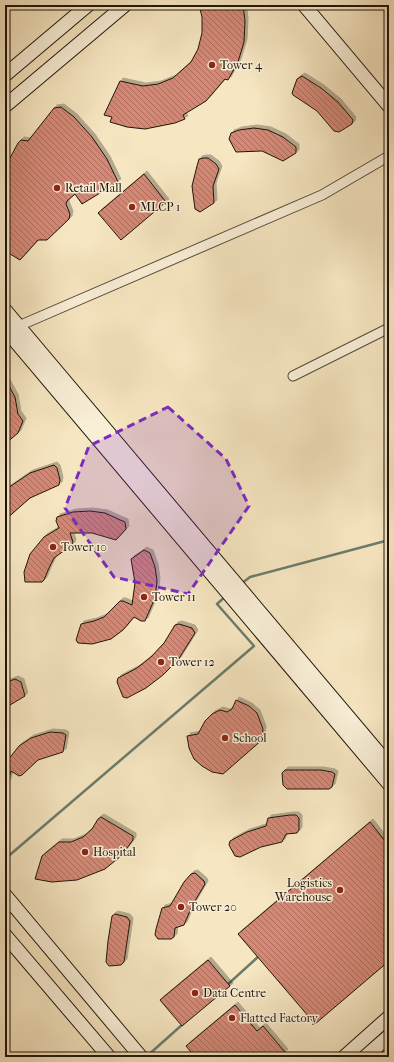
<svg xmlns="http://www.w3.org/2000/svg" width="394" height="1062" viewBox="0 0 394 1062" font-family="'IM FELL French Canon',serif">
  <style>
    .lines { fill: none; stroke-linecap: round; stroke-linejoin: round }
    .stream { stroke: #6b7c6c; stroke-width: 2.5 }
    .building { fill: url(#building-back-hatch); stroke: #1f150a; filter: url(#shadow) }
    .street-casing { stroke: #554938; stroke-width: 11 }
    .secondary-casing { stroke: #1f150a; stroke-width: 15 }
    .street { stroke: #f9efd7; stroke-width: 9 }
    .secondary { stroke: #f9efd7; stroke-width: 13 }
    .marked { fill: #7b2cbf; fill-opacity: 0.2; stroke: #7b2cbf; stroke-width: 3; stroke-dasharray: 8 5; stroke-linejoin: round }
    .poi-dot { fill: #8f2418; stroke: #f9efd7; stroke-width: 1.5 }
    .labels { text-anchor: middle; stroke-width: 3; stroke-linejoin: round; paint-order: stroke }
    .poi-label { font-size: 12px; fill: #1f150a; stroke: #f9efd7; text-anchor: start }
  </style>
  <defs>
    <pattern id="building-back-hatch" width="6" height="6" patternUnits="userSpaceOnUse"><rect width="6" height="6" fill="#d58875"/><path d="M-1 5l2 2M0 0l6 6M5-1l2 2" fill="none" stroke="#ac6e5e"/></pattern>
    <filter id="shadow"><feDropShadow dx="3" dy="-3" stdDeviation="0" flood-color="#0004"/></filter>
  </defs>
  <rect width="100%" height="100%" fill="#f6e6c1"/>
  <filter id="stains"><feTurbulence type="fractalNoise" baseFrequency=".005" numOctaves="4"/><feColorMatrix values="0 0 0 0 .2 0 0 0 0 .09 0 0 0 0 .02 0 0 0 .5 -.17"/></filter>
  <radialGradient id="worn" r=".72"><stop offset=".6" stop-color="#630" stop-opacity="0"/><stop offset="1" stop-color="#630" stop-opacity=".3"/></radialGradient>
  <g class="lines">
    <!-- stream -->
    <path class="stream" d="M241 584 250 577 389 540
      M383 844 389 839
      M5 859 254 646 217 604 226 596
      M226 986 259 956
      M146 1057 183 1024"/>
  </g>
  <!-- building -->
  <path class="building" d="M199 5H243L245 21 244 42 238 62 228 80 225 79 206 101 183 115 185 119 175 123 145 129 127 127 110 122 112 117 104 115 120 81 143 86 158 84 173 78 191 62 198 49 202 33V17Z
    M302 76 321 88 338 102 353 120 352 124 339 132 334 131 317 111 293 95 292 93 297 79Z
    M61 107 74 117 92 137 107 159 118 182 82 204 75 194 67 201 66 204 70 214 69 219 47 240H38L20 260 5 251V162L10 158 18 143 21 140 28 141 54 108Z
    M254 128 268 130 283 137 296 147V153L283 161 262 151 236 152 229 139 231 133 239 130Z
    M203 158H208L216 164 219 169 213 186 214 203 200 212 195 209 192 186 197 166 199 159Z
    M144 174 166 202 121 240 98 213Z
    M5 379 15 397 18 414 23 421 18 433 5 444Z
    M54 465 57 468 60 480 59 485 30 498 5 520V490L30 473Z
    M90 511 105 513 118 519 125 522 126 529 116 540 92 533H70L73 542 72 545 54 558 49 568 44 580 42 582H25L24 572 30 554 44 537 59 528 56 521 57 517 73 512Z
    M144 550 150 553 155 567 157 581 155 598 145 621H141L134 617 123 630 111 639 92 644 78 643 76 640 81 624 94 621 104 617 120 601H123L132 605 135 583 131 559Z
    M179 624 192 628 195 633 178 660 163 675 146 688 127 698 123 697 117 682 118 678 137 668 151 657 164 643 175 625Z
    M15 679 21 682 25 696 5 708V683Z
    M236 700 249 706 257 713 263 729 262 740 223 774 212 772 202 766 194 759 189 748 187 736 198 734 205 721 212 714 220 710 227 712 232 709Z
    M50 732 63 733 66 735 63 752 38 760 22 775 19 776 11 771 7 784H5V758L8 760 19 746 31 738Z
    M285 770H321L332 772 335 774 332 787 329 789H287L283 785 282 773Z
    M290 815H296L299 818V830L297 833 286 834 282 842 261 847 240 857 235 856 229 845 230 841 247 832 266 826 268 818Z
    M101 817 133 836V840L121 856 105 869 77 880 52 882 35 879 42 856 59 842H71L83 837 92 829 98 819Z
    M370 822 389 846V961L315 1024 238 934Z
    M195 873 204 881 205 884 192 906 184 925 175 928 174 937 171 939H158L155 935 156 929 162 908 170 906 184 882 191 874Z
    M115 914 127 917 130 921 124 962 121 965 109 966 106 962 108 941 112 916Z
    M208 960 230 986 182 1026 160 1000Z
    M235 1005 257 1031 263 1026 285 1052 280 1057H195L186 1046Z"/>
  <g class="lines">
    <defs>
      <path id="street" d="M14 328 322 195 389 156
        M293 376 389 328"/>
      <path id="secondary" d="M304 5 389 106
        M5 75 88 5
        M5 106 125 5
        M5 310 389 765
        M5 329 389 784
        M5 895 141 1057
        M5 935 109 1057
        M344 1057 389 1017
        M365 1057 389 1036"/>
    </defs>
    <!-- street casing -->
    <use href="#street" class="street-casing"/>
    <!-- secondary casing -->
    <use href="#secondary" class="secondary-casing"/>
    <!-- street -->
    <use href="#street" class="street"/>
    <!-- secondary -->
    <use href="#secondary" class="secondary"/>
  </g>
  <!-- marked area -->
  <path class="marked" d="M168 407 226 459 249 506 188 594 114 577 65 508 89 446Z"/>
  <!-- markers -->
  <g class="poi-dot">
    <circle cx="212" cy="65" r="4"/>
    <circle cx="57" cy="188" r="4"/>
    <circle cx="132" cy="207" r="4"/>
    <circle cx="53" cy="547" r="4"/>
    <circle cx="144" cy="597" r="4"/>
    <circle cx="161" cy="662" r="4"/>
    <circle cx="225" cy="738" r="4"/>
    <circle cx="85" cy="852" r="4"/>
    <circle cx="340" cy="890" r="4"/>
    <circle cx="181" cy="907" r="4"/>
    <circle cx="195" cy="993" r="4"/>
    <circle cx="232" cy="1018" r="4"/>
  </g>
  <g class="labels">
    <!-- poi labels -->
    <g class="poi-label">
      <text x="220" y="69">Tower 4</text>
      <text x="65" y="192">Retail Mall</text>
      <text x="140" y="211">MLCP 1</text>
      <text x="61" y="551">Tower 10</text>
      <text x="152" y="601">Tower 11</text>
      <text x="169" y="666">Tower 12</text>
      <text x="233" y="742">School</text>
      <text x="93" y="856">Hospital</text>
      <text x="332" y="887" text-anchor="end">Logistics<tspan x="332" dy="14">Warehouse</tspan></text>
      <text x="189" y="911">Tower 20</text>
      <text x="203" y="997">Data Centre</text>
      <text x="240" y="1022">Flatted Factory</text>
    </g>
  </g>
  <!-- margin -->
  <rect width="394" height="1062" fill="none" stroke="#f6e6c1" stroke-width="20"/>
  <rect x="6" y="6" width="382" height="1050" fill="none" stroke="#1f150a" stroke-width="2"/>
  <rect x="10" y="10" width="374" height="1042" fill="none" stroke="#1f150a"/>
  <rect width="100%" height="100%" filter="url(#stains)"/>
  <rect width="100%" height="100%" fill="url(#worn)"/>
</svg>
